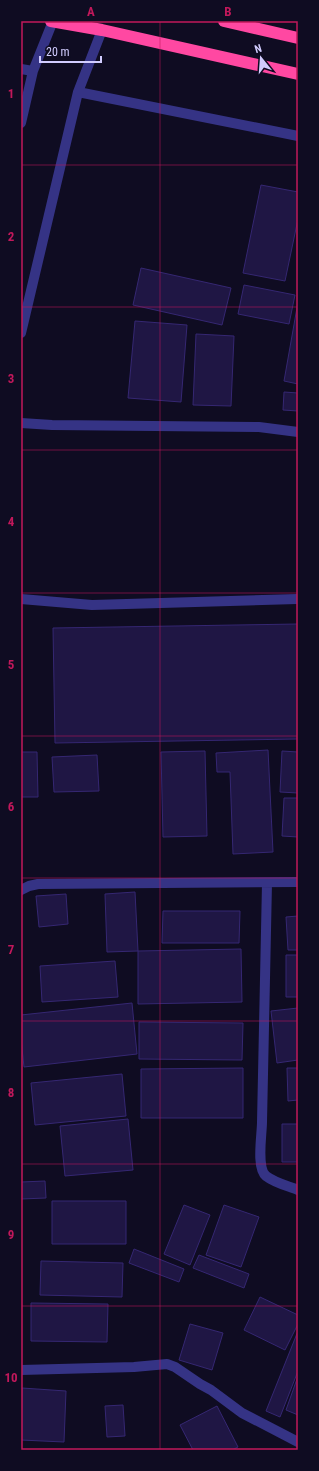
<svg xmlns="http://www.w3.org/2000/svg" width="319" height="1471" viewBox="0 0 319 1471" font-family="'Roboto Condensed',sans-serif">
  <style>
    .building { fill: #1f1644; stroke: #352772 }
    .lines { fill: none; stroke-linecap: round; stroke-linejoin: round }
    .minor { stroke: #353385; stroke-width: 10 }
    .highway { stroke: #ff48a2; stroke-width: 12 }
    .grid { fill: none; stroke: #c2185b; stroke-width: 1; stroke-opacity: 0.55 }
    .neatline { fill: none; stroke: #c2185b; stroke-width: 1.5 }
    .grid-label { font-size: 13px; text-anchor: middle; font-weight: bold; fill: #c2185b }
  </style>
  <rect width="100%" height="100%" fill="#0f0c22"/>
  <!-- building -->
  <path class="building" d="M261 185 298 192V219L285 281 243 273Z
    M141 268 231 288 222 325 133 305Z
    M244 285 295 295 289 324 238 314Z
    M298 302V384L284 381Z
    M135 321 187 325 181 402 128 398Z
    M196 334 234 336 231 406 193 405Z
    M284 392 298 393V411L283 410Z
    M298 624V739L55 743 53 628Z
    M268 750 273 852 233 854 230 772H217L216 753Z
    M205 751 207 836 163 837 161 752Z
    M282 751 298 752V793L280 792Z
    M21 752H37L38 797H21Z
    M97 755 99 791 54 792 52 757Z
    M284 798H298V837L282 836Z
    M135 892 138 951 107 952 105 894Z
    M66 894 68 924 39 927 36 896Z
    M163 911H240L239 943H162Z
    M298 916V950H288L286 917Z
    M241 949 242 1002 138 1004V951Z
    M286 955H298V997H286Z
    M115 961 118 997 42 1002 40 966Z
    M132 1003 137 1054 24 1067 21 1039V1015Z
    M298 1008V1060L277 1063 271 1011Z
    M139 1022 243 1023 242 1060 139 1059Z
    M243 1068V1118H141V1069Z
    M287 1068H298V1100L288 1101Z
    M122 1074 126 1116 35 1125 31 1083Z
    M128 1119 133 1170 65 1176 60 1126Z
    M282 1124H298V1162H282Z
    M45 1181 46 1198 21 1199V1182Z
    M52 1201H126V1244H52Z
    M184 1205 210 1215 190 1265 164 1254Z
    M224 1205 259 1217 241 1267 206 1255Z
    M134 1249 184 1269 179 1282 129 1263Z
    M199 1255 249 1274 244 1288 193 1268Z
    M41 1261 123 1263 122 1297 40 1295Z
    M260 1297 298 1315V1324L285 1350 244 1330Z
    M31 1303 108 1304 107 1342 31 1341Z
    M190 1324 223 1333 212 1370 179 1360Z
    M298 1331V1371L280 1417 266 1411Z
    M298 1376V1415L286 1410Z
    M22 1388 66 1391 64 1442 21 1440Z
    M123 1405 125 1436 107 1437 105 1406Z
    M217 1406 238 1447 232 1450H193L180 1425Z"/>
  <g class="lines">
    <!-- minor -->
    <path class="minor" d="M21 69 33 71
      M78 92 298 136
      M21 123 33 71 53 21
      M21 333 78 92 102 30
      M21 423 52 425 259 427 298 432
      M21 599 92 605 297 599
      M267 883 262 1122C262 1135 256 1168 266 1176 275 1183 288 1186 298 1190
      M21 890 29 886 38 884 298 882
      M21 1370 134 1367 167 1364 175 1367 200 1384 211 1390 242 1413 298 1442"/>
    <!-- highway -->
    <path class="highway" d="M51 21 102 30 298 74
      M224 21 298 38"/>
  </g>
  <!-- grid -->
  <path class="grid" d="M160 21V1450M21 165H298M21 307H298M21 450H298M21 593H298M21 736H298M21 878H298M21 1021H298M21 1164H298M21 1306H298"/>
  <!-- border -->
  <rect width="319" height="1471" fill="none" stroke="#0f0c22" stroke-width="44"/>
  <!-- north arrow -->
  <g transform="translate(261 58) rotate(343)" stroke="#0f0c22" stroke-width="3" paint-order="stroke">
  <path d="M0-3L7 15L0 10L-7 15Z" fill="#d2cdff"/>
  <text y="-6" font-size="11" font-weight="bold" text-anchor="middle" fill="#d2cdff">N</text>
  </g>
  <!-- scale -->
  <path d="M40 56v6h61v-6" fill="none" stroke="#d2cdff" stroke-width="2"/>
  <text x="46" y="56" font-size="12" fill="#d2cdff" stroke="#0f0c22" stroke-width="3" paint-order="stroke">20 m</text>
  <rect x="22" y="22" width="275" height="1427" class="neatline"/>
  <g class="grid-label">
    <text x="91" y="16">A</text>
    <text x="228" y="16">B</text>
    <text x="11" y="98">1</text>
    <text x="11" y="241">2</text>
    <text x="11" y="383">3</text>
    <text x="11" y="526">4</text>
    <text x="11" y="669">5</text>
    <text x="11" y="811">6</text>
    <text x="11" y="954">7</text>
    <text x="11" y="1097">8</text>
    <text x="11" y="1239">9</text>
    <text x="11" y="1382">10</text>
  </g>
</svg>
